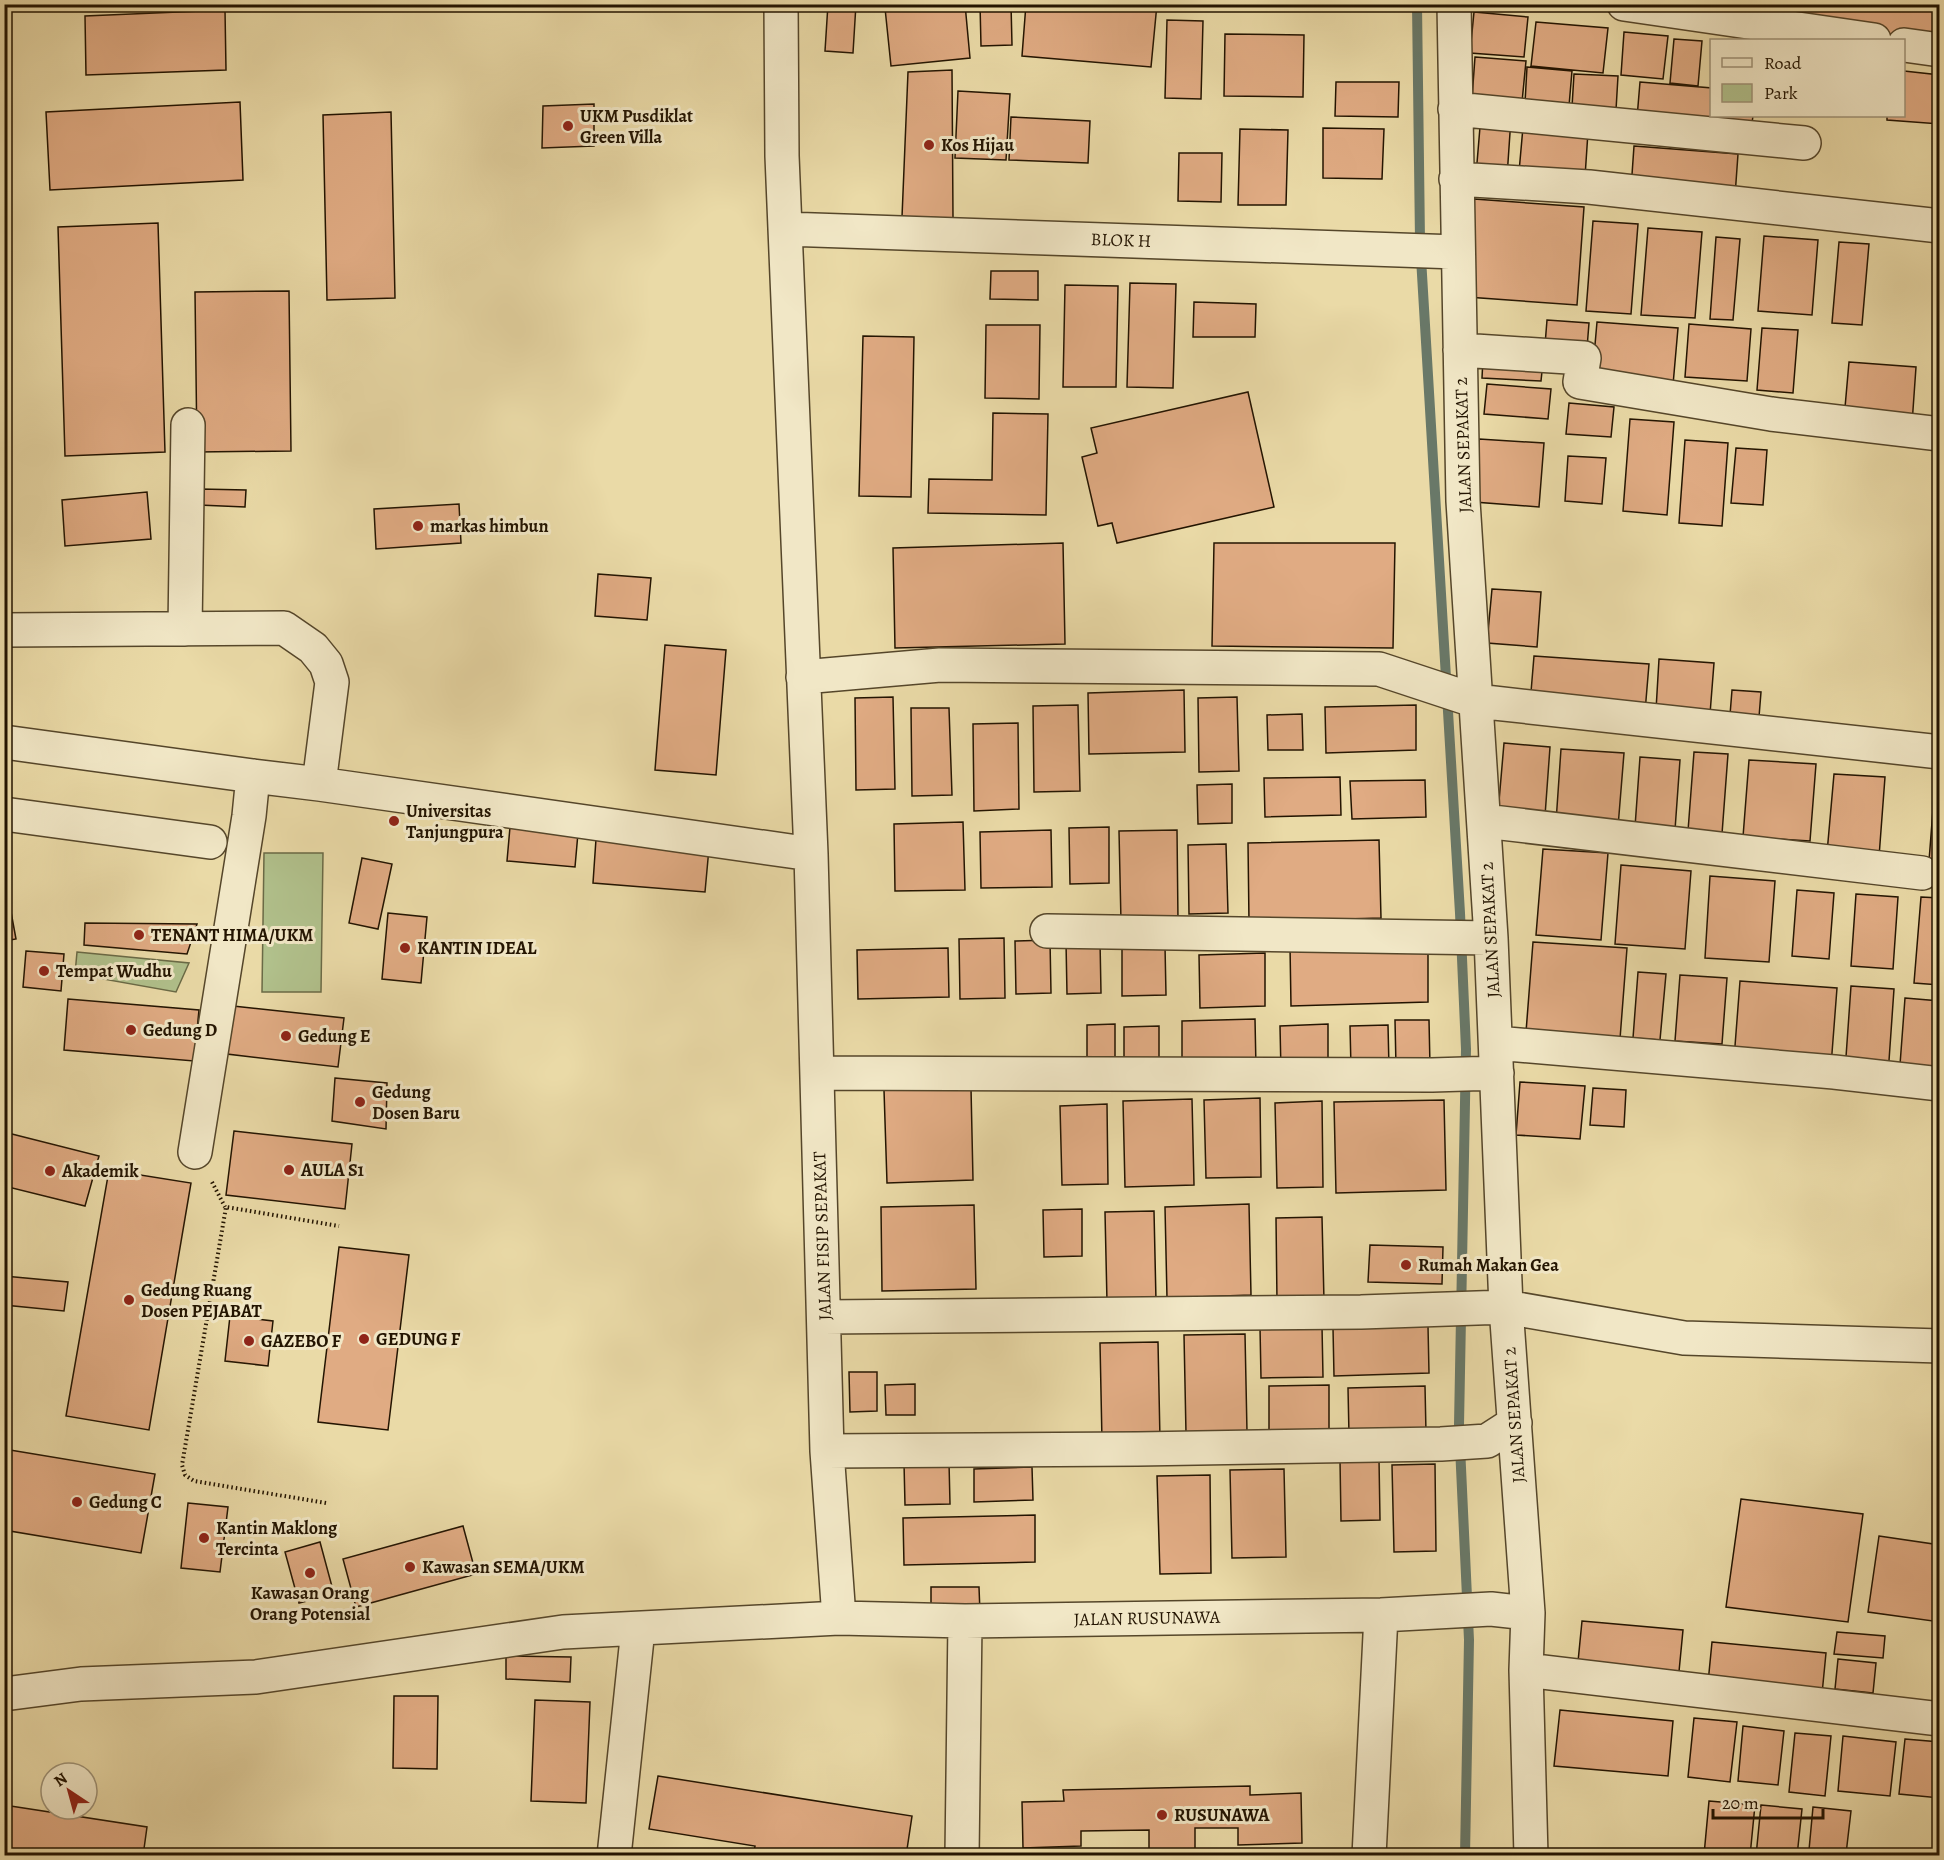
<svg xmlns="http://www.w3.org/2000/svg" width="1944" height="1860" viewBox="0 0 1944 1860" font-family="Alegreya,serif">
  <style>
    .green { fill: #b1c18c; stroke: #6a6a46; stroke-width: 1.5 }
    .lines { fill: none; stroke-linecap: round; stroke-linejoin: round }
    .stream { stroke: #697868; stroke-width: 10 }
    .building { fill: #e0ab83; stroke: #231401; stroke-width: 1.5 }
    .minor-casing { stroke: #55462a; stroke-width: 36 }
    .path { stroke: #231401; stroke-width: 4; stroke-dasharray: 1.5 3; stroke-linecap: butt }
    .minor { stroke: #f1e7c6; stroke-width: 33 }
    .poi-dot { fill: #8f2418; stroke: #f1e7c6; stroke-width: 2 }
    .labels { text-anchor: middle; stroke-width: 6; stroke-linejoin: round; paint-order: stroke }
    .poi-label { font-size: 18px; font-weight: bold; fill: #231401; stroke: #f1e7c6; text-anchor: start }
    .street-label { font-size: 18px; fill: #231401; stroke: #f1e7c6 }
  </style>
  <rect width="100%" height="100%" fill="#eadaa7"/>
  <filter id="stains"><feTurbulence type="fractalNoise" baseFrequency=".00333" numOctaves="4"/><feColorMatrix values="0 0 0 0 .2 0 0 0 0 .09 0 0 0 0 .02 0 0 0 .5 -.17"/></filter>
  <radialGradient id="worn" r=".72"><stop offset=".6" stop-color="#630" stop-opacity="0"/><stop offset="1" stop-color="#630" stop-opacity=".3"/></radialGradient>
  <!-- green -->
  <path class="green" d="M264 853H323L321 992H262Z
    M77 952 189 963 176 992 75 974Z"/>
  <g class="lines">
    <!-- stream -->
    <path class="stream" d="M1417 4 1420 241 1460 913 1466 1049 1459 1425 1469 1640 1465 1856"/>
  </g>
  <!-- building -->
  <path class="building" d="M828 4H856L853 53 825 51Z
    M920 4H965L970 58 891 66 885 8Z
    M980 4H1011L1012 45 981 46Z
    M1026 4H1157L1151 67 1022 56Z
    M1775 4 1940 6V47L1772 21Z
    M225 10 226 70 86 75 85 16Z
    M1474 12 1528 17 1524 57 1470 53Z
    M1167 20 1203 21 1201 99 1165 98Z
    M1536 22 1608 28 1603 73 1531 66Z
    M1624 32 1668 36 1663 79 1621 75Z
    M1225 34 1304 35 1303 97 1224 96Z
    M1674 39 1702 41 1698 86 1670 83Z
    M1475 57 1526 61 1522 102 1472 98Z
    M1527 67 1572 71 1569 106 1525 103Z
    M952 70 953 218 902 217 908 72Z
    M1904 71 1940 75V124L1887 120V116H1904Z
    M1574 74 1618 76 1616 110 1572 107Z
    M1336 82H1399L1398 117 1335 116Z
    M1640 82 1712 88V116H1753L1751 129 1637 118Z
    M958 91 1010 94 1006 160 955 158Z
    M240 102 243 180 50 190 46 112Z
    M594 104V146L542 148 543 106Z
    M391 112 395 298 327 300 323 115Z
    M1481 115 1511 118 1507 177 1476 175Z
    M1011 117 1090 121 1088 163 1009 160Z
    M1523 127 1588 132 1585 177 1519 172Z
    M1323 128 1384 129 1382 179 1323 178Z
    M1240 129 1288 130 1286 205H1238Z
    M1634 146 1738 154 1735 196 1631 189Z
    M1179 153H1222L1221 202 1178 201Z
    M1474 199 1584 207 1577 305 1467 297Z
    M1593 221 1638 224 1631 314 1586 311Z
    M158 223 165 452 65 456 58 227Z
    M1648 228 1702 232 1695 318 1641 315Z
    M1764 236 1818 240 1812 315 1758 311Z
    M1716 237 1740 239 1733 320 1710 319Z
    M1839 242 1869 244 1862 325 1832 323Z
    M991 271H1038V300L990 299Z
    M1130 283 1176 284 1173 388 1127 387Z
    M1065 285 1118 286 1116 387H1063Z
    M289 291 291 451 197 452 195 292Z
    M1194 302 1256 304 1255 337H1193Z
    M1547 320 1589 323 1587 348 1545 345Z
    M1597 322 1678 328 1673 385 1592 379Z
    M1689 324 1751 329 1747 381 1685 377Z
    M986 325H1040L1039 399 985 398Z
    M1762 328 1798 330 1793 393 1757 390Z
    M863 336 914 337 911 497 859 496Z
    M1483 358 1543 362 1541 381 1482 378Z
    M1849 362 1916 367 1912 424 1844 419Z
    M1487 384 1551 389 1548 419 1484 414Z
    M1248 392 1274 507 1117 543 1112 523 1098 526 1082 457 1097 453 1091 428Z
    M1569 403 1614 407 1611 437 1566 434Z
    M993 413 1048 414 1046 515 928 513 929 479 992 480Z
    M1630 419 1674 422 1667 515 1623 511Z
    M1479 439 1544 443 1539 507 1474 502Z
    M1685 440 1728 443 1722 526 1679 523Z
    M1736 448 1767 450 1763 505 1731 503Z
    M1568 456 1606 458 1602 504 1565 501Z
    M4 469H7L8 541H4Z
    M200 489 246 490 245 507 199 505Z
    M147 492 151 539 65 546 62 500Z
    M459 504 461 543 376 549 374 509Z
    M1063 543 1065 644 895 648 893 548Z
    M1214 543H1395L1393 648 1212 646Z
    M598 574 651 578 647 620 595 616Z
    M1492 589 1541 592 1537 647 1487 643Z
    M665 645 726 650 716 775 655 770Z
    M1534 656 1649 664 1645 712 1530 704Z
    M1659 659 1714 663 1710 714 1656 710Z
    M1184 690 1185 752 1089 754 1088 693Z
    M1732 690 1761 692 1759 717 1730 715Z
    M893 697 895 789 856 790 855 698Z
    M1237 697 1239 771 1199 772 1198 698Z
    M1078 705 1080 791 1034 792 1033 706Z
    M1416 705V750L1326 753 1325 707Z
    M911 708H949L952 795 912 796Z
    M1302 714 1303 750H1268L1267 715Z
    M1018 723 1019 809 974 811 973 724Z
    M1504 743 1550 747 1545 816 1498 813Z
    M1561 749 1624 753 1618 827 1556 822Z
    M1694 752 1728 754 1722 834 1688 831Z
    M1640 757 1680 760 1675 830 1635 827Z
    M1749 760 1816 764 1810 841 1743 837Z
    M1936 771H1940V862L1929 861Z
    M1834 774 1885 777 1879 857 1827 853Z
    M1340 777 1341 815 1265 817 1264 778Z
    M1425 780 1426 817 1352 819 1350 781Z
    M1232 784V823L1198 824 1197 785Z
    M963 822 965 890 895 891 894 824Z
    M510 827 578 833 575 867 507 861Z
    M1109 827V883L1070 884 1069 828Z
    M1051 830 1052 887 981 888 980 832Z
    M1177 830 1178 921 1121 922 1119 831Z
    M596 839 709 848 705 892 593 883Z
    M1379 840 1381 918 1249 922 1248 843Z
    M1226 844 1228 913 1189 914 1188 845Z
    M1543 849 1608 853 1601 940 1536 935Z
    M362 858 392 864 378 929 349 923Z
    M1621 865 1691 871 1685 949 1615 944Z
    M4 874 16 939 4 941Z
    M1710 876 1775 881 1769 962 1705 958Z
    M1797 890 1834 893 1829 959 1792 956Z
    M1856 894 1898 897 1893 969 1851 966Z
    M1921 897 1940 898V985L1914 983Z
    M388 913 427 917 421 983 382 979Z
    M85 923 197 924 187 954 84 945Z
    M1004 938 1005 998 960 999 959 939Z
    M1050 940 1051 993 1016 994 1015 941Z
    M1100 941 1101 993 1067 994 1066 942Z
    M1533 942 1627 948 1620 1039 1526 1032Z
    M1428 943V1002L1291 1006 1290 946Z
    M1165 946 1166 995 1122 996V947Z
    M948 948 949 997 858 999 857 950Z
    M26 951 64 954 61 991 23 987Z
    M1265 953V1006L1200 1008 1199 955Z
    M1638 972 1666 974 1660 1040 1633 1038Z
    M1680 975 1727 978 1722 1044 1675 1041Z
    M1740 981 1837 988 1831 1066 1734 1059Z
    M1851 986 1894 989 1888 1075 1845 1071Z
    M1905 998 1940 1001V1081L1899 1078Z
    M68 999 199 1010 194 1061 64 1050Z
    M233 1006 344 1018 338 1067 227 1054Z
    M1255 1019 1256 1068 1182 1069V1021Z
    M1395 1020H1429L1430 1066 1396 1067Z
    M1115 1024V1064L1087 1065V1025Z
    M1328 1024V1071L1281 1072 1280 1026Z
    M1388 1025 1389 1068H1351L1350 1026Z
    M1159 1026V1058L1124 1060V1027Z
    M335 1078 387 1083 386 1129 332 1121Z
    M1520 1082 1585 1086 1580 1139 1516 1135Z
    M971 1088 973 1180 887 1183 884 1090Z
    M1593 1088 1626 1090 1624 1127 1590 1125Z
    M1260 1098 1261 1177 1206 1178 1204 1100Z
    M1192 1099 1194 1185 1125 1187 1123 1101Z
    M1444 1100 1446 1190 1336 1193 1334 1102Z
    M1322 1101 1323 1187 1277 1188 1275 1103Z
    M1107 1104 1108 1184 1062 1185 1060 1106Z
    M234 1131 352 1144 345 1209 226 1195Z
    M4 1132 99 1156 85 1206 4 1186Z
    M109 1170 191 1183 149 1430 66 1416Z
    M1249 1204 1251 1295 1167 1298 1165 1207Z
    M974 1205 976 1289 882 1291 881 1207Z
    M1082 1209V1256L1044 1257 1043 1210Z
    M1154 1211 1156 1301 1107 1302 1105 1212Z
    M1322 1217 1324 1301 1277 1302 1276 1218Z
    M1370 1245 1443 1247 1442 1284 1368 1282Z
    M339 1247 409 1255 388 1430 318 1422Z
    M4 1276 68 1282 64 1311 4 1305Z
    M230 1316 273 1321 268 1366 225 1361Z
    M1322 1326 1323 1377 1261 1378 1260 1327Z
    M1428 1326 1429 1373 1334 1376 1333 1328Z
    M1245 1334 1247 1432 1186 1433 1184 1335Z
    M1158 1342 1160 1440 1102 1441 1100 1343Z
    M849 1372H877V1411L850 1412Z
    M915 1384V1415H886L885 1385Z
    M1329 1385V1437L1269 1438V1386Z
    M1425 1386 1426 1433 1349 1435 1348 1388Z
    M4 1449 155 1474 141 1553 4 1530Z
    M1379 1459 1380 1520 1341 1521 1340 1460Z
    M949 1462 950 1504 905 1505 904 1463Z
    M1435 1464 1436 1551 1394 1552 1392 1465Z
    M1032 1467 1033 1500 974 1502V1469Z
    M1284 1469 1286 1557 1232 1558 1230 1470Z
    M1210 1475 1211 1573 1160 1574 1157 1476Z
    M1741 1499 1863 1514 1848 1622 1726 1607Z
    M188 1503 228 1507 220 1572 181 1568Z
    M1035 1515V1562L904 1565 903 1518Z
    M463 1526 476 1574 356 1607 343 1559Z
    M1879 1536 1940 1545V1622L1868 1612Z
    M320 1542 334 1594 299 1603 285 1552Z
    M931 1587H979L980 1613H931Z
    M1582 1621 1683 1630 1678 1682 1577 1672Z
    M1837 1632 1885 1636 1883 1658 1834 1654Z
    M1712 1642 1826 1653 1822 1694 1708 1683Z
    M506 1656 571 1657 570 1682 506 1679Z
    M1838 1659 1876 1663 1873 1693 1835 1689Z
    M394 1696H438L437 1769 393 1768Z
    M535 1700 590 1702 586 1803 531 1801Z
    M1560 1710 1673 1721 1668 1776 1554 1766Z
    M1694 1718 1737 1722 1730 1782 1688 1777Z
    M1743 1726 1784 1731 1778 1785 1738 1781Z
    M1795 1733 1831 1736 1825 1796 1789 1792Z
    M1843 1736 1896 1742 1890 1796 1838 1791Z
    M1905 1739 1940 1742V1798L1899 1794Z
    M658 1776 912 1816 906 1856H815L794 1852 793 1856H753L755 1846 649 1829Z
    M1250 1786V1795L1301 1793 1302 1843 1238 1845V1828H1195V1856H1149V1830L1081 1831V1846L1023 1848 1022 1802 1064 1801 1063 1790Z
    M1709 1801 1755 1805 1750 1856 1704 1855Z
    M4 1805 147 1827 143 1856H4Z
    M1761 1805 1802 1809 1797 1856H1756Z
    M1813 1807 1851 1811 1846 1854 1809 1850Z"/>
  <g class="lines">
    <defs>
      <path id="minor" d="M781 4 782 156 811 854 827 1451 839 1618
        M1454 4 1463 501 1491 938 1506 1307 1528 1613 1526 1670 1531 1856
        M1624 4 1874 40
        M1904 45 1940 50
        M1455 109 1804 143
        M1456 179 1589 187 1940 226
        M785 229 1457 252
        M1460 350 1584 358 1580 382 1771 414 1940 434
        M185 629 188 425
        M4 630 284 628 313 648 326 664 332 682 319 784
        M803 677 940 665 1379 669 1476 701 1940 752
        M4 742 253 776 319 784 811 854
        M4 814 210 842
        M1484 821 1922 873
        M1047 931 1491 938
        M1496 1043 1834 1072 1940 1084
        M817 1073 1432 1075 1497 1073
        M195 1152 249 816 253 776
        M824 1317 1361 1312 1506 1307 1684 1338 1940 1346
        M827 1451 1138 1449 1441 1444 1487 1441 1515 1423
        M1526 1670 1940 1719
        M4 1694 81 1684 256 1677 563 1632 839 1618 965 1621 1381 1615 1491 1609 1528 1613
        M614 1856 638 1629
        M962 1856 965 1621
        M1369 1856 1381 1615"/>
    </defs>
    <!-- minor casing -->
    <use href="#minor" class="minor-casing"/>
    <!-- path -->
    <path class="path" d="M212 1182 225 1207
      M326 1503 194 1481 185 1475 182 1465 226 1207 339 1226"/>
    <!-- minor -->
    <use href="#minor" class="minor"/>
  </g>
  <!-- markers -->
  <g class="poi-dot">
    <circle cx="568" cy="126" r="6"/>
    <circle cx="929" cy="145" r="6"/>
    <circle cx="418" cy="526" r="6"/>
    <circle cx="394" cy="821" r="6"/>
    <circle cx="139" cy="935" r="6"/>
    <circle cx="405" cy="948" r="6"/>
    <circle cx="44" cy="971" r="6"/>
    <circle cx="131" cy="1030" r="6"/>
    <circle cx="286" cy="1036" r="6"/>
    <circle cx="360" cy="1102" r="6"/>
    <circle cx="289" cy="1170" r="6"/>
    <circle cx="50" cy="1171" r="6"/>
    <circle cx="1406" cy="1265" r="6"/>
    <circle cx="129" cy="1300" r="6"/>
    <circle cx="364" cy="1339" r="6"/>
    <circle cx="249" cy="1341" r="6"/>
    <circle cx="77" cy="1502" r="6"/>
    <circle cx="204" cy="1538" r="6"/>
    <circle cx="410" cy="1567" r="6"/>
    <circle cx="310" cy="1573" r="6"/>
    <circle cx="1162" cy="1815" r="6"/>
  </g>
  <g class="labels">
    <!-- poi labels -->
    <g class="poi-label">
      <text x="580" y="122">UKM Pusdiklat<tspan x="580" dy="21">Green Villa</tspan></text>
      <text x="941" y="151">Kos Hijau</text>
      <text x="430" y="532">markas himbun</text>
      <text x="406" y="817">Universitas<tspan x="406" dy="21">Tanjungpura</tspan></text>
      <text x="151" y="941">TENANT HIMA/UKM</text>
      <text x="417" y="954">KANTIN IDEAL</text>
      <text x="56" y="977">Tempat Wudhu</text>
      <text x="143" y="1036">Gedung D</text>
      <text x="298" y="1042">Gedung E</text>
      <text x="372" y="1098">Gedung<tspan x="372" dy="21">Dosen Baru</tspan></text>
      <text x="301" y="1176">AULA S1</text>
      <text x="62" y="1177">Akademik</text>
      <text x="1418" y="1271">Rumah Makan Gea</text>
      <text x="141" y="1296">Gedung Ruang<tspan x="141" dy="21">Dosen PEJABAT</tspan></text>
      <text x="376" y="1345">GEDUNG F</text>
      <text x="261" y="1347">GAZEBO F</text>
      <text x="89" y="1508">Gedung C</text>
      <text x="216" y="1534">Kantin Maklong<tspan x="216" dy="21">Tercinta</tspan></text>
      <text x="422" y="1573">Kawasan SEMA/UKM</text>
      <text x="310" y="1599" text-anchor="middle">Kawasan Orang<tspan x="310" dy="21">Orang Potensial</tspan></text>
      <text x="1174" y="1821">RUSUNAWA</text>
    </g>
    <!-- street labels -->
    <g class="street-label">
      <text transform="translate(1121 240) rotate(2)" y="6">BLOK H</text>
      <text transform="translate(1463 445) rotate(-92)" y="6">JALAN SEPAKAT 2</text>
      <text transform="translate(1490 930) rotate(-93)" y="6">JALAN SEPAKAT 2</text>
      <text transform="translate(822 1236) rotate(-92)" y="6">JALAN FISIP SEPAKAT</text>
      <text transform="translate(1514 1415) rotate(-94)" y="6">JALAN SEPAKAT 2</text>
      <text transform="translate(1147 1618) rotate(-1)" y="6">JALAN RUSUNAWA</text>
    </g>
  </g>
  <!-- margin -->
  <rect width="1944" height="1860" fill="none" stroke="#eadaa7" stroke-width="24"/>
  <rect x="6" y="6" width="1932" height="1848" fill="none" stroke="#231401" stroke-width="3"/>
  <rect x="12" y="12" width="1920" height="1836" fill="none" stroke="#231401" stroke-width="1.5"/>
  <!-- legend -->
  <rect x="1710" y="39" width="195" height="78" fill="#f1e7c6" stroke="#9f9377" stroke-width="1.5"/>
  <rect x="1722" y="58" width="30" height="9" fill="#f1e7c6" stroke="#9f9377" stroke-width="1.5"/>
  <text x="1764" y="69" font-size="18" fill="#231401">Road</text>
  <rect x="1722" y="84" width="30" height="18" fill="#b1c18c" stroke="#9f9377" stroke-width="1.5"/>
  <text x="1764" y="99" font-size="18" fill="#231401">Park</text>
  <!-- north arrow -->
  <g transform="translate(69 1791) rotate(324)"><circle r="28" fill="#f1e7c6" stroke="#9f9377" stroke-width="1.5"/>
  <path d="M0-4.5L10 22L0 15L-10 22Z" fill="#8f2418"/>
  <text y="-9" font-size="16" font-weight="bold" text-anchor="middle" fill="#231401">N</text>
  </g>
  <!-- scale -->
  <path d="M1713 1809v9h110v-9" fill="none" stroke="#231401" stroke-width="3"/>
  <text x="1722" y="1809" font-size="18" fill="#231401" stroke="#f1e7c6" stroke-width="4.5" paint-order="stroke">20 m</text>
  <rect width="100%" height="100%" filter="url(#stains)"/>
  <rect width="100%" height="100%" fill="url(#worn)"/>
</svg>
